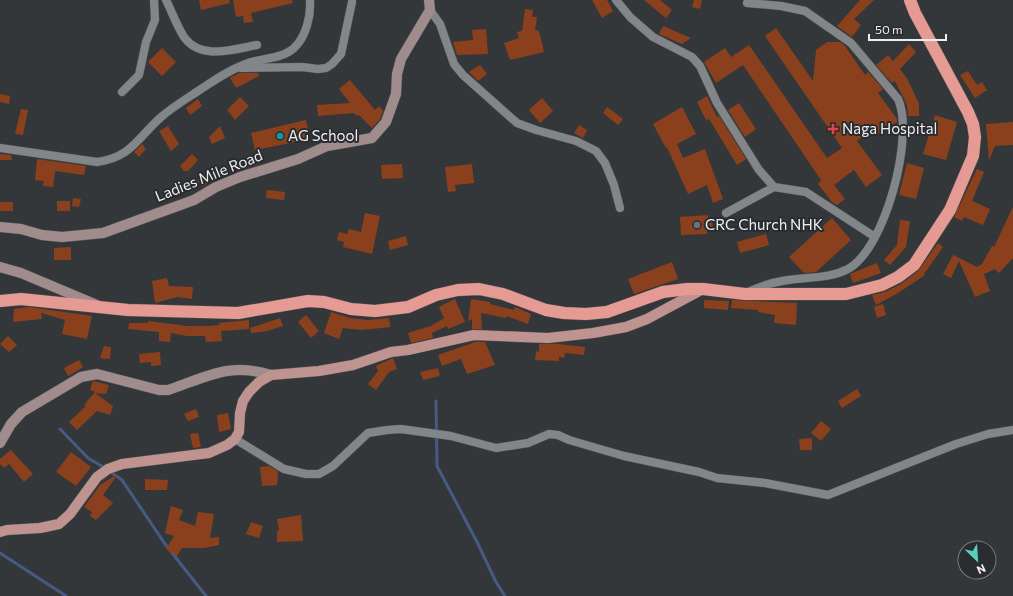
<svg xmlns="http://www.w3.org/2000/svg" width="1013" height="596" viewBox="0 0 1013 596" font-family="Commissioner,sans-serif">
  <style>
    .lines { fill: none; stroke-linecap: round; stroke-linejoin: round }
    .stream { stroke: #475a84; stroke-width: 3 }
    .building { fill: #8b401d }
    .street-casing { stroke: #525456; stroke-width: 9 }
    .secondary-casing { stroke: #525456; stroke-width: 11 }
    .primary-casing { stroke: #525456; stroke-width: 11 }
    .highway-casing { stroke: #525456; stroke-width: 13 }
    .street { stroke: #838689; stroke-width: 8 }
    .secondary { stroke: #a08c8c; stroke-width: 10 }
    .primary { stroke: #be9390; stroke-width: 10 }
    .highway { stroke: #e59b94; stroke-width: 12 }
    .health-dot { fill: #e0444e; stroke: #2a2d2f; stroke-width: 1.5 }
    .culture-dot { fill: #0f9aa8; stroke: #2a2d2f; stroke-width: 1.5 }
    .worship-dot { fill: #6b7280; stroke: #2a2d2f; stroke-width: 1.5 }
    .labels { text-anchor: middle; stroke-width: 4; stroke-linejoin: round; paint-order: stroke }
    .poi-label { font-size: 15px; fill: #edeef0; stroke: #2a2d2f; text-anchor: start }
    .street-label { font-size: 15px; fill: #edeef0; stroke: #2a2d2f }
  </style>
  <rect width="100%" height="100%" fill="#343739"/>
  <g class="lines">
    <!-- stream -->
    <path class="stream" d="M436 401 437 466 477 542 496 582 505 596
      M60 429 88 458 105 468
      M109 471 122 480 165 544 206 596
      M0 553 66 596"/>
  </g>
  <!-- building -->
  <path class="building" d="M199 0H229L230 3 201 10Z
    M233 0H292L293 3 251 13 253 22 244 23 243 16 236 17Z
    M592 0H607L613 11 602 18Z
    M644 0H660L672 10 666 18Z
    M694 0H702L700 9 692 7Z
    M860 0H874L854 19 861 25 852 37 837 26Z
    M525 9 533 10 532 17H537L535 30 539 31 544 52 510 60 504 43 519 38 517 32 522 31Z
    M663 26 691 38 682 44 659 34Z
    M776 28 813 81 816 50 827 42H840L845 46 865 75 868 72 883 89 878 93 897 119V122L878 134 868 133 857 141 882 175 866 187 854 170 834 185 845 199 837 205 832 202 818 184 821 180 743 65 716 83 704 62 725 48 731 57 749 45 827 158 842 148 765 36Z
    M486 29 488 54 457 55 453 42 473 40 472 30Z
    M909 44 916 52 900 69 908 80 919 104V116H908L907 105 895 81 892 83 876 65 888 55 893 61Z
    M162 48 176 62 162 76 148 62Z
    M480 65 487 74 478 81 469 72Z
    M968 71 977 85 982 82 987 90 975 98 960 75Z
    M239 73H258L259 76 236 88 230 78Z
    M350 80 375 110 379 106 383 111 380 119 372 128 359 115 357 116 354 113 318 116 317 105 350 103 339 89Z
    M0 94 10 96 9 104 0 102Z
    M707 96 717 117 719 116 746 159 737 165 709 119 706 120 697 102Z
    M240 97 249 106 235 120 227 110Z
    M542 98 553 111 540 123 529 110Z
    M198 99 202 106 190 115 186 108Z
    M739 103 756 129 745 137 728 110Z
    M607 107 623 119 618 125 603 113Z
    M682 107 696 134 677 144 683 158 705 149 723 199 713 203 707 185 688 194 667 147 666 148 653 124Z
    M21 109 28 110 23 135 15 134Z
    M935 115 957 122 946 160 923 154Z
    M306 120 310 139 255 150 251 133Z
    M1013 122V145L995 146 989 160 986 124Z
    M579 125 587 130 583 138 574 133Z
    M168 126 179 144 171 151 159 131Z
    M220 126 225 138 212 144 209 137Z
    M142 144 146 149 139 157 134 152Z
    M0 154 11 155 12 160H0Z
    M192 154 198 160 188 171H184L180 166Z
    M37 159 86 166 84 175 55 171 53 187 43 186 44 181 35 180Z
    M257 159V165L246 168 244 160Z
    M907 163 924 168 916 199 899 195Z
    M402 164 403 178 382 179 381 165Z
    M472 164 474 183 455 185 456 191 448 192 445 167Z
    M210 169 216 176 203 187 197 181Z
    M977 169 984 172 972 201 990 209 983 225 964 217 962 221 954 217Z
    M267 190 285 192 284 200 266 198Z
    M73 198 81 199 79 207 72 206Z
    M57 201H70V211H57Z
    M0 202H13V211H0Z
    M1013 207V258L999 273 995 269 984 274 990 291 975 297 959 261 951 278 943 274 953 255 977 267 982 264 992 246 994 247Z
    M365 213 380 216 372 254 343 247 344 242 337 240 339 232 347 234 349 229 361 232Z
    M708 215V220H712L713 230H707V234L681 235 680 217Z
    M832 218 851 240 816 272 804 273 789 257Z
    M900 220 910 221 906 247 890 265 884 260 897 245Z
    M766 234 769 245 740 253 737 242Z
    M406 236 408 245 390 250 388 241Z
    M938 243 943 247 924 274 925 275 898 293 876 305 872 295 885 292 901 284 918 271Z
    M71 247V260H54V248Z
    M672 262 678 279 634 294 628 279Z
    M877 263 881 273 853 283 850 274Z
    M167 278 169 286 193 287 192 299 177 297 155 303 152 281Z
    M455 299 465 322 448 329 447 326 432 333 433 338 411 343 408 333 431 326 444 318 439 307Z
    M471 299 490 302V304L514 310 515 307 531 314 528 324 507 316 506 318 481 313 482 329H472V319L468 321Z
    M704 300 729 301 728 310 704 308Z
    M732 300 797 303 796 325 774 323 775 315 758 312V310L731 308Z
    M883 304 886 315 877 318 874 307Z
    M29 307 92 316 87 339 62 334 65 320 41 313 42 319 13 322 14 309Z
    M331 312 350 318 368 320 389 318 390 327 362 330 343 328 339 339 324 333Z
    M306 315 319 331 311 338 298 322Z
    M280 318 283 326 267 331 251 333 250 328Z
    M249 320V329L221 331 222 341 206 342 205 336H187L171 333 170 342 159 341V332L128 329 129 323H148V321L187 326H208L220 325 219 323Z
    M8 336 17 345 9 352 0 344Z
    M473 342H485L495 365 467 374 461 359 442 366 438 355 473 343Z
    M539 344H558L585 347 584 355 565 353 564 358 559 357V361L535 360 536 351 539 352Z
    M104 346 111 347 110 359 100 358Z
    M160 352 161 365 151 366V362L140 363 139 354Z
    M393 358 397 369 389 372 376 390 368 384 378 371 376 366Z
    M79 360 83 367 68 376 64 368Z
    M438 368 440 376 423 380 420 372Z
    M93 381 109 385 106 394 95 393 113 406 110 415 97 411 77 430 69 422 86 406 84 405 95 392 90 390Z
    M857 389 861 396 842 408 838 401Z
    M196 409 199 417 188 421 184 414Z
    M228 413 231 429 219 432 217 415Z
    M821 421 831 429 821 441 811 433Z
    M198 433 201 447 193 448 190 434Z
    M812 438V450H800L799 439Z
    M11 450 33 474 24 482 9 464 4 468 0 464V459Z
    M71 452 91 467 76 486 56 472Z
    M269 466 278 471 277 485 262 486 260 467Z
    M118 474 103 495 113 503 96 520 90 516 92 512 84 507 100 485Z
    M145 479 168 480 167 490H145Z
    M171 506 183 510 179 520 195 526 198 512 214 514 210 538 219 537V545L204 548H182L177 556 166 549 174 536 165 533Z
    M301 515 303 541 277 542V531H279L277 519Z
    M251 522 263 526 259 538 246 534Z"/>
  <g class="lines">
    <defs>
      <path id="street" d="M166 0C172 12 177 26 184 37 201 61 234 49 257 45
        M616 0 630 17 653 37 692 57 700 66 717 103 759 170 774 187 806 192 875 237
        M747 3 781 6 805 11 851 43 898 99C915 136 885 249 848 269 827 280 805 276 782 281 770 283 759 287 748 292
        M430 10 440 24 454 64 463 75 517 123 536 130 576 141 596 151 605 163 614 185 620 208
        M241 68 302 67 318 69 326 68 332 64 341 54 352 2
        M122 92 139 75 146 42 155 20 154 0
        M0 148 97 162C131 157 136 140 160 118 169 110 181 102 192 95 209 84 228 70 248 63 263 58 282 59 294 48 306 37 311 16 310 0
        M726 213 774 187
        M235 439 284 469 306 474H319L333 466 368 433 387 430 401 429 451 436 496 448 528 443 549 434 558 435 569 440 624 456 699 472 717 478 765 483 828 495 956 444 988 434 1013 430"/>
      <path id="secondary" d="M0 227 21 229 42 235 62 237 103 233 194 200 216 187 240 177 298 159 327 146 372 138 386 122 396 94 397 74 401 59 430 10 429 0
        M0 267 21 273 97 305
        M0 443 11 424 22 412 81 377 97 374 159 390H168C207 377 228 362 271 375"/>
      <path id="primary" d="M0 532 7 530 40 528 59 524 70 514 97 477 108 469 122 464 209 453 227 445 235 439 239 432 240 413 243 401 249 392 259 382 271 375 319 371 353 365 391 352 408 350 474 335 548 338 593 333 626 327 647 319 703 289"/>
      <path id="highway" d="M0 301 21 299 128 310 238 313 308 301 324 302 351 309 375 311 408 307 436 295 458 290 479 289 503 294 546 310 564 313 586 314 607 312 663 292 687 289H703L745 294H846L882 285 898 277 914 265 950 210 973 156 975 137 973 124 968 112 915 13 910 0"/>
    </defs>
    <!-- street casing -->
    <use href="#street" class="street-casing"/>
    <!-- secondary casing -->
    <use href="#secondary" class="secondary-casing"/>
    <!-- primary casing -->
    <use href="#primary" class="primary-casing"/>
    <!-- highway casing -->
    <use href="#highway" class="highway-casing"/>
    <!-- street -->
    <use href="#street" class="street"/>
    <!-- secondary -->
    <use href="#secondary" class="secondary"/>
    <!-- primary -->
    <use href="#primary" class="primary"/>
    <!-- highway -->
    <use href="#highway" class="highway"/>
  </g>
  <!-- markers -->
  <path class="health-dot" d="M831 123h4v4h4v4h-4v4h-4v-4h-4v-4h4z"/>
  <circle class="culture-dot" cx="280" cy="136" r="4"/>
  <circle class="worship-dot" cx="697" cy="225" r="4"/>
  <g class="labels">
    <!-- poi labels -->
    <g class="poi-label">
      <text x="842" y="134">Naga Hospital</text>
      <text x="288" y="141">AG School</text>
      <text x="705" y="230">CRC Church NHK</text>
    </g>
    <!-- street labels -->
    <g class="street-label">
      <text transform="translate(209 176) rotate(-22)" y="5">Ladies Mile Road</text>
    </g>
  </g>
  <!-- north arrow -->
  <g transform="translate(977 560) rotate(155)"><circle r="19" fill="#2a2d2f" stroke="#787a7c"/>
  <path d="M0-3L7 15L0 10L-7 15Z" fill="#5acebe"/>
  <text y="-6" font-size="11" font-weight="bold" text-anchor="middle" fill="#edeef0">N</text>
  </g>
  <!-- scale -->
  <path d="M869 34v6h77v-6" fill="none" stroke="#edeef0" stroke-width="2"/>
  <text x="875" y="34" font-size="12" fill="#edeef0" stroke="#2a2d2f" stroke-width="3" paint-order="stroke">50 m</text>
</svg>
